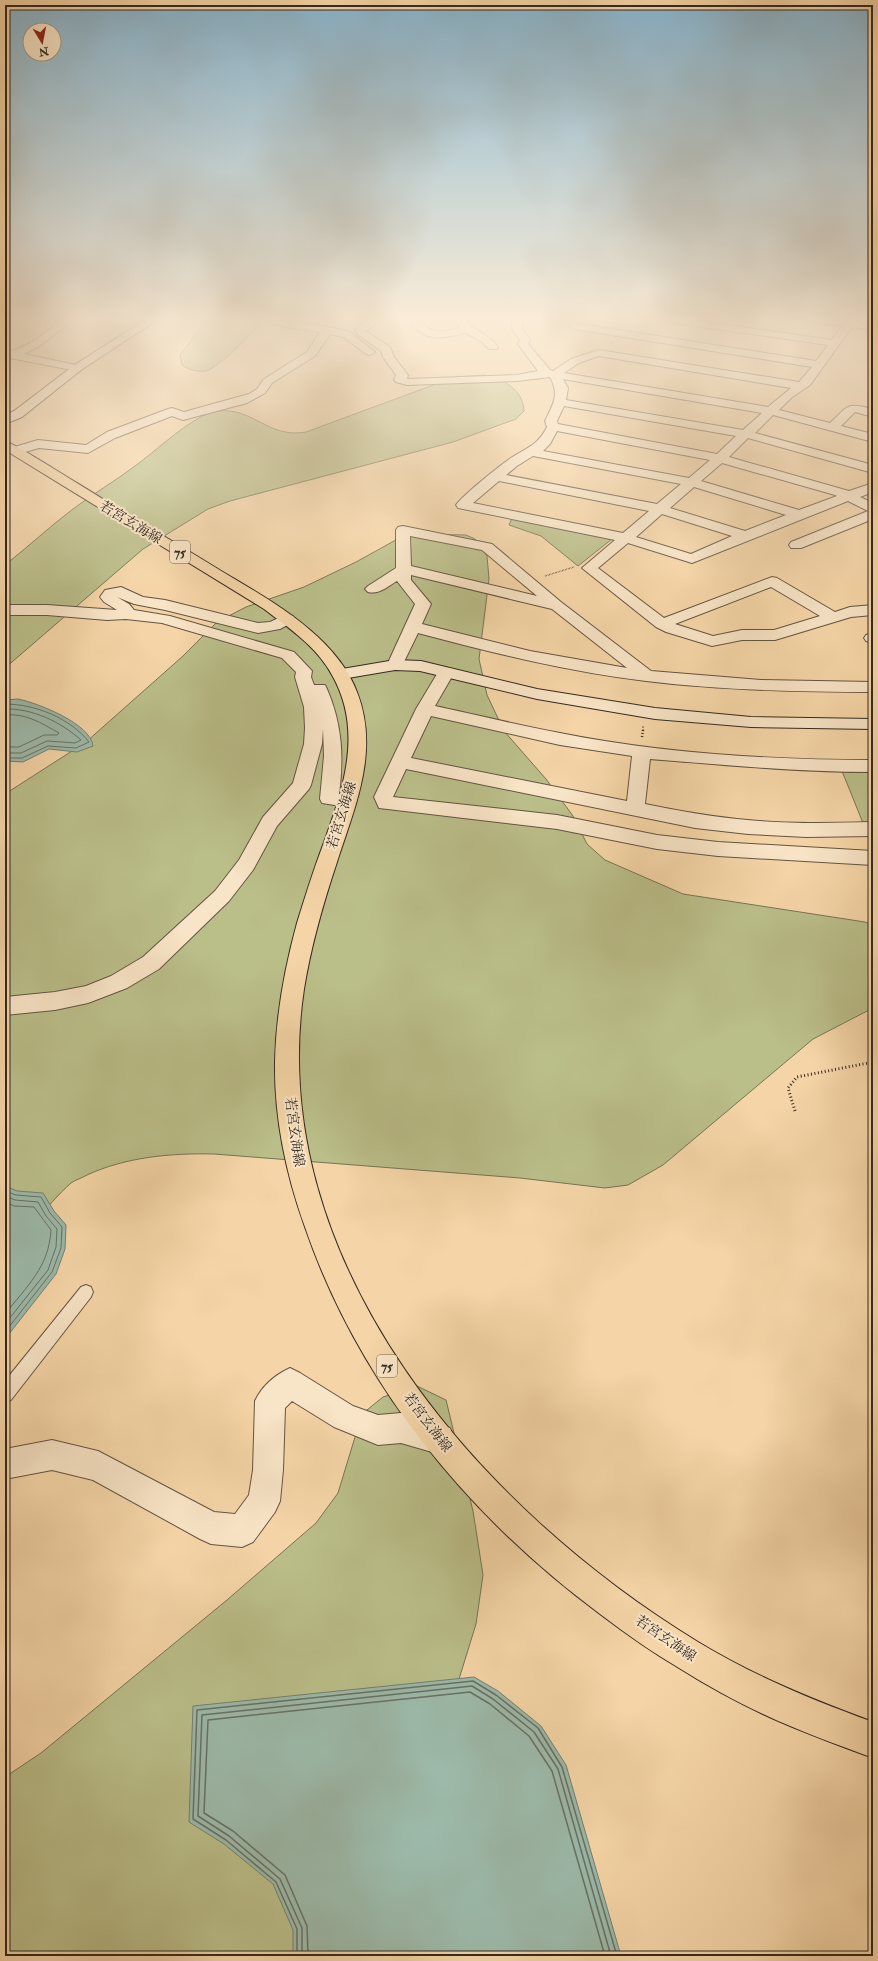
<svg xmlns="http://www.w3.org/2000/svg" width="878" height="1961" viewBox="0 0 878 1961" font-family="'IM FELL Double Pica','Noto Serif JP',serif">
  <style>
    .green { fill: #babe89; stroke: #777454 }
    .water { fill: #9cb9a9; stroke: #727f72 }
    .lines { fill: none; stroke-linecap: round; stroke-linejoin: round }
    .shore-far1 { stroke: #687164; stroke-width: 1 }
    .shore { stroke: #687164; stroke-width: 1.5 }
    .lane-casing { stroke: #645442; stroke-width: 2 }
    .street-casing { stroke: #645442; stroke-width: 2 }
    .secondary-casing { stroke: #342920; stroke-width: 2 }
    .primary-casing { stroke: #342920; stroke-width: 2 }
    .path-far2 { stroke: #342920; stroke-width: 1.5; stroke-dasharray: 0.5 1; stroke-linecap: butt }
    .path-far1 { stroke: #342920; stroke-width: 2.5; stroke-dasharray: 1 2; stroke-linecap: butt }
    .path { stroke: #342920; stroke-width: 3; stroke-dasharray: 1 2.5; stroke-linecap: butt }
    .lane { fill: #f8e4c6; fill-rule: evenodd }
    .street { fill: #f8e4c6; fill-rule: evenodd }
    .secondary { fill: #f8e4c6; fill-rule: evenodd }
    .primary { fill: #f5d5a7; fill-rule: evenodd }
    .labels { text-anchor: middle; stroke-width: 4; stroke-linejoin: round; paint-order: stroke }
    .shield { fill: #f8e4c6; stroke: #6f6152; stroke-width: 1 }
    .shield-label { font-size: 13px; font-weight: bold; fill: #342920 }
    .street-label { font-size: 14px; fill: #342920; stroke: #f8e4c6 }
  </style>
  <rect width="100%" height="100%" fill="#f5d5a7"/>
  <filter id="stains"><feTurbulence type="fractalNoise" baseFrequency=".005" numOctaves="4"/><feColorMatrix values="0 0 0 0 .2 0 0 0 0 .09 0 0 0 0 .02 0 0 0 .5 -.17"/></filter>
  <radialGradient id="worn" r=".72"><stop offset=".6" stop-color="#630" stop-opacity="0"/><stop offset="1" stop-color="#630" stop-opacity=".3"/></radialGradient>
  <!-- green -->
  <path class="green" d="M210 316H265C260 328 218 368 206 371 197 372 189 370 182 365L180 355Z
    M484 375C503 379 523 389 524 411L516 419 453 442 230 501 208 509 143 549 5 668V565C28 547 49 527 73 509 93 494 115 481 135 466 156 451 193 415 217 411 254 407 268 439 306 432L455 377Z
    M512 518 612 539 578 566 541 536 509 525Z
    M421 534 466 535 475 539 487 556 489 579 479 659 487 695 504 731 546 779 573 816 587 844 605 860 683 894 865 922 873 925V1008L813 1039 663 1165 628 1185 605 1188 520 1178 214 1154C171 1153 126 1157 87 1175 82 1178 75 1180 71 1183 45 1206 26 1236 5 1263V794L86 742 183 656 217 622 246 607 304 587 356 562 403 536Z
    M842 771H873V822L863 823Z
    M417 1386 446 1400 473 1511 483 1575 476 1624 451 1705 436 1956H5V1777L41 1753 227 1600 316 1523 338 1493 362 1414 383 1397Z"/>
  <!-- water -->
  <path class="water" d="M18 699C38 703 91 724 93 746L77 752 49 749 23 762 5 761V700Z
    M5 1186 17 1191 43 1193 54 1211 66 1225 65 1249 56 1274 5 1339Z
    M474 1677 498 1691 541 1726 566 1765 621 1956H293V1930L273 1884 224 1844 189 1822 193 1706Z"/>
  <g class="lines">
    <!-- shore-far1 -->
    <path class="shore-far1" d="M5 704C35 704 70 718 89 742L76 748 48 746 22 758H5
      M5 709C32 708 61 722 81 740L75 743 47 741 21 753H5
      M5 715C26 713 41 723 59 733L57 735H44L19 747H5
      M5 1191 16 1195 41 1197 50 1213 62 1227 61 1248 52 1272 5 1332
      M5 1196 15 1200 38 1202 46 1216 57 1229 56 1247 48 1270 5 1324
      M5 1202 14 1206 34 1207 51 1230C49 1267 27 1286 5 1314"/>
    <!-- shore -->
    <path class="shore" d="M297 1956V1929L276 1882 226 1840 193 1819 197 1710 473 1681 496 1695 538 1728 562 1767 617 1956
      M302 1956V1928L280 1879 229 1836 198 1816 202 1715 472 1686 493 1699 534 1732 558 1769 611 1956
      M308 1956 307 1926 285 1875 233 1831 204 1813 208 1720 470 1692 490 1704 529 1736 552 1771 605 1956"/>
    <defs>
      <path id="lane" d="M86 1285 91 1287 93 1292 91 1297 11 1400 5 1402V1381L81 1287Z"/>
      <path id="street" d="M67 316H78L41 345 24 354 81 366 83 368 81 370 77 371 5 357V351C22 354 53 326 67 316Z
        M248 316H265L343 330 351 333 375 352 370 355 366 354 343 337 330 334 315 356 272 383 265 393 247 403 183 420 172 416 115 438 88 453 39 448 15 455 9 451 11 448 38 440 86 445 107 432 168 409 172 408 184 412 249 394 257 389 264 379 307 352 320 332 287 327 249 318Z
        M369 316H379L374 325 366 331 390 347 394 357 408 375 407 379 517 375 538 371 518 344 520 340 512 329V320L509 316H519L522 320V329L530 340 528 344 550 370 553 371 571 359 599 350 799 382 812 367 574 329 569 326 574 323 816 361 828 345 646 319 641 316H666L832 340 842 326 788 319 783 316H810L846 320 850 316H860L856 322 873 324V330L852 327 810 385 791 398 779 410 830 423C850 404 846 403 873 409V417L855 412 841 426 873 434V442L773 415 755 433 873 465V473L748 438 729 457 849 491 873 483V492L860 497 873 503V519L801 548H791L789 545 791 542 868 511 848 501 692 563 628 543 598 568 664 618 772 577 777 578 835 612 850 607 873 605V615L851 617 775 640H742L712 646 666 632 656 627 582 568 615 540 463 509 458 508 456 505C463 495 497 468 508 460 525 448 537 447 547 427L545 421C553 404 560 395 550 377L517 381 407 385 396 382 394 380 396 375 383 357 381 351 357 334 355 330 366 321ZM599 356 791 388 768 407 564 373 579 363ZM563 379 762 413 743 430 566 400 568 388ZM564 406 736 436 717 454 558 424 557 421ZM557 431 710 460 689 478 543 451 550 444ZM533 456 681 484 657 504 506 475 517 466ZM722 463 835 495 837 496 799 510 701 481ZM499 481 649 511 623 533 473 503ZM694 487 786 515 745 531 670 508ZM662 514 732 536 691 554 636 537ZM771 587 820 616 774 630H742L713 636 675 624Z
        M407 316H417C428 336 441 332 460 328L455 319 456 317H464C473 331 489 334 498 347L497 349H489L482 342 466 333C440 339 421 343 407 316Z
        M403 526 492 544 561 602 651 671 761 680 873 682V692C797 692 721 690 646 681 569 672 493 653 418 633L401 668 395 670 389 668 387 665 415 604 397 581C388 586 379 595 368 592L365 589 368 586 396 568V530L398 527ZM410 536 482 550 537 596 411 566ZM411 575 552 609 627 668 530 651 422 624 431 604 411 580Z
        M121 587 143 597 165 600 258 623 270 622 287 614 293 616 295 619 293 622 280 629 258 633 165 610 134 604 117 597 129 604 134 610 170 616 294 652 312 671 311 677 314 685H325L327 689C342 724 344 756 339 794L354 797 356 801 354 805 347 807 322 803 320 799 324 756 323 729 322 744 311 785 309 789 277 826 253 870 229 901 159 969 127 988 88 1003 55 1010 5 1015V997L55 992 86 986 111 976 143 957 215 891 239 860 263 817 293 783 304 744 305 728 304 707 295 677 296 672 282 658 162 623 126 619 107 620 47 615H5V605H47L117 610 104 602 100 597 105 590Z
        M872 633 873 643 866 641 864 638 866 635Z
        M446 668 452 669 454 673 435 706C477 715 518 725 560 733 660 753 770 760 873 760V772C798 772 724 765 650 759L645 804C679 811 713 817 748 820 789 824 831 823 873 822V836L806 837 748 834 695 828 406 769 393 797 557 815 657 835 718 842 873 851V865L718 856 657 849 557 829 379 808 374 797 416 709 440 669ZM431 716 560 745 632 756 627 801 411 758Z
        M290 1368 300 1373 353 1406 378 1415 401 1413 450 1428 454 1439 450 1450 439 1454 401 1443 378 1445 334 1427 292 1401 285 1408 283 1470 280 1501 275 1512 253 1542 242 1547 211 1544 200 1539 93 1480 52 1470 5 1479V1449L52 1440 98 1451 214 1512 235 1514 249 1495 253 1470 255 1401C262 1386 275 1375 290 1368Z"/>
      <path id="secondary" d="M151 316H163L81 370 22 417 5 424V415L14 411 73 366Z
        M395 660 421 661 537 689 655 708 751 717 873 719V729L751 727 655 719 537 699 420 671 395 670 342 679 336 678 334 674 336 670 342 669Z"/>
      <path id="primary" d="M5 441C21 448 36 458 51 467 75 482 100 497 125 513 158 532 190 552 223 572 253 590 283 607 310 630 330 647 348 668 357 692 380 751 355 806 337 862 323 904 311 946 304 989 263 1263 480 1509 698 1642 754 1676 813 1700 873 1722V1758C836 1744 799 1731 763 1714 735 1701 706 1685 679 1668 652 1652 625 1633 600 1614 468 1516 359 1384 305 1227 286 1174 274 1117 275 1061 276 1015 285 967 297 923 305 897 313 871 323 845 343 790 364 731 332 675 317 647 289 628 264 609L5 450Z"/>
    </defs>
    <!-- lane casing -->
    <use href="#lane" class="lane-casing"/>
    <!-- street casing -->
    <use href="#street" class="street-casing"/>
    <!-- secondary casing -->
    <use href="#secondary" class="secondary-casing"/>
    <!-- primary casing -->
    <use href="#primary" class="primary-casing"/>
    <!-- path-far2 -->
    <path class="path-far2" d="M545 576 574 567
      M643 731V726"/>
    <!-- path-far1 -->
    <path class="path-far1" d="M642 737 643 730"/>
    <!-- path -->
    <path class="path" d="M795 1111 788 1088 797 1077 873 1062"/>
    <!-- lane -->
    <use href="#lane" class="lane"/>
    <!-- street -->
    <use href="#street" class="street"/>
    <!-- secondary -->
    <use href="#secondary" class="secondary"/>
    <!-- primary -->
    <use href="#primary" class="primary"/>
  </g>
  <!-- sky -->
  <linearGradient id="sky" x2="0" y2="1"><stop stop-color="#89b6cf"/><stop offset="0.54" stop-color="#faecd7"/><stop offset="1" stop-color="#faecd7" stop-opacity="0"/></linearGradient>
  <rect width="878" height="590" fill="url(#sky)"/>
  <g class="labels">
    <!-- shield labels -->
    <g class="shield">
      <rect x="170" y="541" width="20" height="22" rx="3"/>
      <rect x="377" y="1355" width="20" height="22" rx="3"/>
    </g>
    <g class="shield-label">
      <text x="180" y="557">75</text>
      <text x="387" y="1371">75</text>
    </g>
    <!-- street labels -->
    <g class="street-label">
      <text transform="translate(131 522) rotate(31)" y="5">若宮玄海線</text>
      <text transform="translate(341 815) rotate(-73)" y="5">若宮玄海線</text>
      <text transform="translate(295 1132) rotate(82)" y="5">若宮玄海線</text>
      <text transform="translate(428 1422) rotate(53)" y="5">若宮玄海線</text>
      <text transform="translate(666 1638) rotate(34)" y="5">若宮玄海線</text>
    </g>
  </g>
  <!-- margin -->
  <rect width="878" height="1961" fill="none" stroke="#f5d5a7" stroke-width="20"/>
  <rect x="6" y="6" width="866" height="1949" fill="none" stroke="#342920" stroke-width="2"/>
  <rect x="10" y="10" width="858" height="1941" fill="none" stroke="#342920"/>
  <!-- north arrow -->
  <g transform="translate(42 42) rotate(170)"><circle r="19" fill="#f8e4c6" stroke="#aa9984"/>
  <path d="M0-3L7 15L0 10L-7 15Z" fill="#8f2418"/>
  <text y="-6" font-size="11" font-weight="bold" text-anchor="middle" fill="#342920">N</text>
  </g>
  <rect width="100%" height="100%" filter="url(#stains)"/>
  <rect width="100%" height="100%" fill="url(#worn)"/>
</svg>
